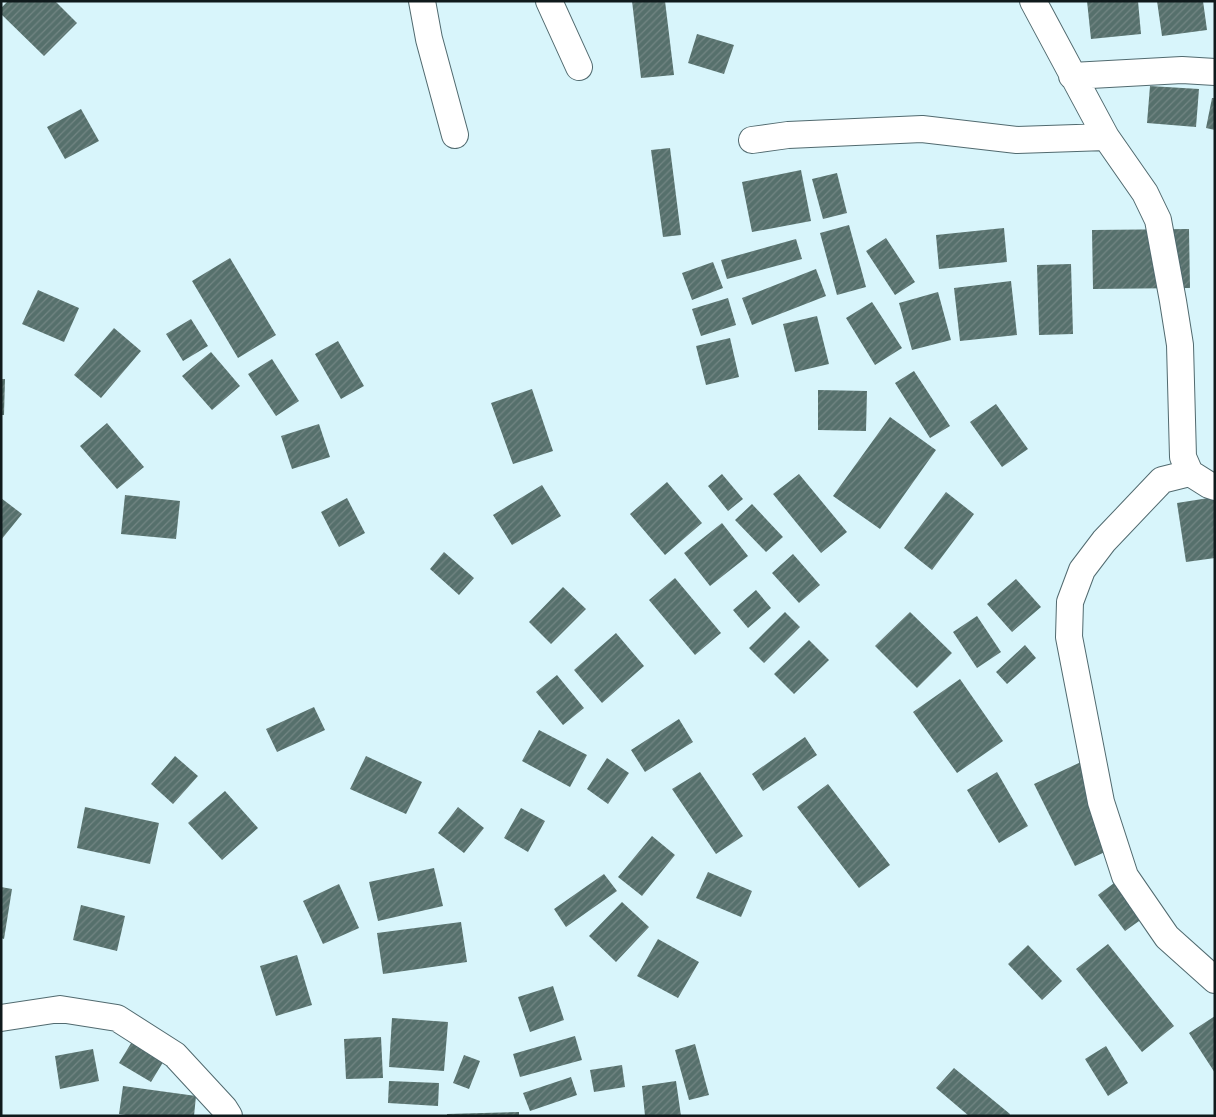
<svg xmlns="http://www.w3.org/2000/svg" width="1216" height="1117" viewBox="0 0 1216 1117" font-family="Ubuntu,sans-serif">
  <style>
    .building { fill: url(#building-hatch) }
    .lines { fill: none; stroke-linecap: round; stroke-linejoin: round }
    .street-casing { stroke: #516a6f; stroke-width: 28 }
    .street { stroke: #fff; stroke-width: 26 }
  </style>
  <defs>
    <pattern id="building-hatch" width="6" height="6" patternUnits="userSpaceOnUse" patternTransform="scale(1.25)"><rect width="6" height="6" fill="#56706c"/><path d="M-1 1l2-2M0 6l6-6M5 7l2-2" fill="none" stroke="#738684"/></pattern>
  </defs>
  <rect width="100%" height="100%" fill="#d8f5fb"/>
  <!-- building -->
  <path class="building" d="M8 1H55L77 23 44 56 1 14V8Z
    M632 1H665L674 75 641 78Z
    M1087 1H1138L1141 34 1091 39Z
    M1157 1H1203L1207 30 1162 36Z
    M697 34 734 45 724 74 688 63Z
    M1150 86 1199 89 1196 127 1147 123Z
    M1212 98H1215V130L1206 128Z
    M81 109 99 141 65 159 47 127Z
    M670 148 681 235 663 237 651 150Z
    M801 170 811 221 752 232 742 182Z
    M837 173 847 213 823 219 812 179Z
    M849 225 866 287 837 295 820 233Z
    M1004 228 1007 262 939 269 936 235Z
    M1189 229 1190 288 1093 289 1092 230Z
    M886 238 915 282 895 295 866 251Z
    M796 239 802 259 727 279 721 260Z
    M230 258 276 335 238 358 192 281Z
    M713 262 723 288 692 300 682 273Z
    M1071 264 1073 334 1039 335 1037 265Z
    M816 269 826 296 752 325 742 298Z
    M1011 281 1017 335 960 341 954 288Z
    M38 290 79 308 64 342 22 324Z
    M938 292 951 340 912 350 899 303Z
    M728 298 736 325 701 336 692 309Z
    M872 302 902 348 875 365 846 318Z
    M817 316 829 364 795 372 783 324Z
    M191 319 208 346 183 361 166 334Z
    M114 328 141 351 101 398 74 375Z
    M730 338 739 377 706 385 696 346Z
    M338 341 364 386 341 399 315 354Z
    M211 352 240 386 212 410 182 376Z
    M272 359 299 401 276 416 248 374Z
    M914 371 950 426 930 438 895 383Z
    M1 379H5L4 415H1Z
    M532 389 553 451 513 464 491 403Z
    M818 390 867 391 866 431 818 430Z
    M996 404 1028 449 1002 467 970 422Z
    M890 417 936 450 880 529 833 496Z
    M107 423 144 467 117 489 80 446Z
    M319 424 330 457 292 469 281 436Z
    M722 474 743 499 728 511 708 486Z
    M799 474 847 532 821 553 773 494Z
    M667 482 702 523 665 555 630 514Z
    M542 485 561 516 512 545 493 515Z
    M946 492 974 514 932 570 904 548Z
    M125 495 180 501 176 539 121 534Z
    M1215 497V558L1186 562 1177 503Z
    M1 498 22 514 1 540Z
    M347 498 365 533 339 547 321 512Z
    M752 504 783 537 766 552 735 520Z
    M722 523 748 556 710 586 684 553Z
    M444 552 474 578 459 595 430 569Z
    M793 554 820 585 799 603 772 573Z
    M675 578 721 633 695 655 649 600Z
    M1016 579 1041 607 1012 632 987 604Z
    M563 587 586 609 551 644 529 622Z
    M756 590 771 608 748 628 733 610Z
    M785 612 800 627 764 663 749 648Z
    M910 612 952 653 917 688 875 646Z
    M977 616 1001 652 977 668 953 632Z
    M616 633 644 666 602 703 574 670Z
    M809 640 829 660 794 694 774 674Z
    M1025 645 1036 658 1007 684 996 672Z
    M557 675 584 708 563 725 536 692Z
    M960 679 1003 741 957 773 913 712Z
    M314 707 325 730 277 752 266 729Z
    M679 719 693 742 645 772 631 750Z
    M539 730 587 755 570 787 522 761Z
    M805 737 817 755 763 791 752 774Z
    M175 756 198 776 173 804 151 784Z
    M366 756 422 782 406 814 350 789Z
    M607 758 629 773 608 804 587 789Z
    M1081 762 1122 844 1075 866 1034 784Z
    M700 772 743 836 716 854 672 789Z
    M997 772 1028 826 999 843 967 790Z
    M828 784 890 865 859 888 797 807Z
    M225 791 258 828 222 860 188 823Z
    M85 807 159 823 150 864 77 848Z
    M458 807 484 828 464 853 438 833Z
    M521 808 545 821 528 852 504 838Z
    M652 836 675 855 642 896 618 877Z
    M434 868 443 906 378 921 369 882Z
    M708 872 752 891 741 917 696 898Z
    M1129 872 1156 909 1125 931 1098 895Z
    M604 874 617 891 566 927 554 909Z
    M339 884 359 928 323 944 303 901Z
    M1 887 12 889 4 939 1 938Z
    M622 902 649 927 616 962 589 936Z
    M81 905 125 916 117 951 73 940Z
    M461 922 467 962 383 974 377 933Z
    M658 939 699 962 678 998 637 976Z
    M1108 944 1174 1026 1142 1052 1076 969Z
    M1028 945 1062 981 1042 1000 1008 964Z
    M297 955 312 1005 276 1016 260 966Z
    M553 986 564 1020 530 1032 518 997Z
    M1215 1016V1073L1189 1033Z
    M392 1018 448 1022 444 1071 389 1067Z
    M575 1036 582 1060 520 1077 513 1054Z
    M381 1037 383 1078 346 1079 344 1039Z
    M133 1040 165 1059 151 1082 119 1063Z
    M695 1044 709 1095 689 1100 675 1050Z
    M1106 1046 1128 1083 1108 1096 1085 1059Z
    M93 1049 99 1081 60 1089 55 1056Z
    M464 1055 480 1061 469 1089 453 1083Z
    M622 1065 625 1087 594 1092 590 1070Z
    M954 1068 1010 1114 1009 1116H969L936 1088Z
    M571 1077 577 1095 530 1111 523 1093Z
    M389 1081 439 1083 438 1106 388 1103Z
    M676 1081 681 1116H645L642 1086Z
    M123 1086 196 1096 194 1116H133L119 1114Z
    M519 1112V1116H447V1114Z"/>
  <g class="lines">
    <defs>
      <path id="street" d="M422 1 429 39 455 135
        M549 1 579 67
        M1033 1 1106 137 1145 193 1158 220 1173 301 1180 345 1183 457 1190 473 1209 485 1215 487
        M1072 76 1182 70 1215 72
        M752 140 788 135 922 129 1017 140 1106 137
        M1190 473 1162 480 1104 541 1082 570 1070 602 1069 637 1101 802 1125 876 1167 937 1215 980
        M1 1018 60 1009 117 1018 175 1055 224 1108 229 1116"/>
    </defs>
    <!-- street casing -->
    <use href="#street" class="street-casing"/>
    <!-- street -->
    <use href="#street" class="street"/>
  </g>
  <!-- border -->
  <rect width="1216" height="1117" fill="none" stroke="#101a1c" stroke-width="5"/>
</svg>
